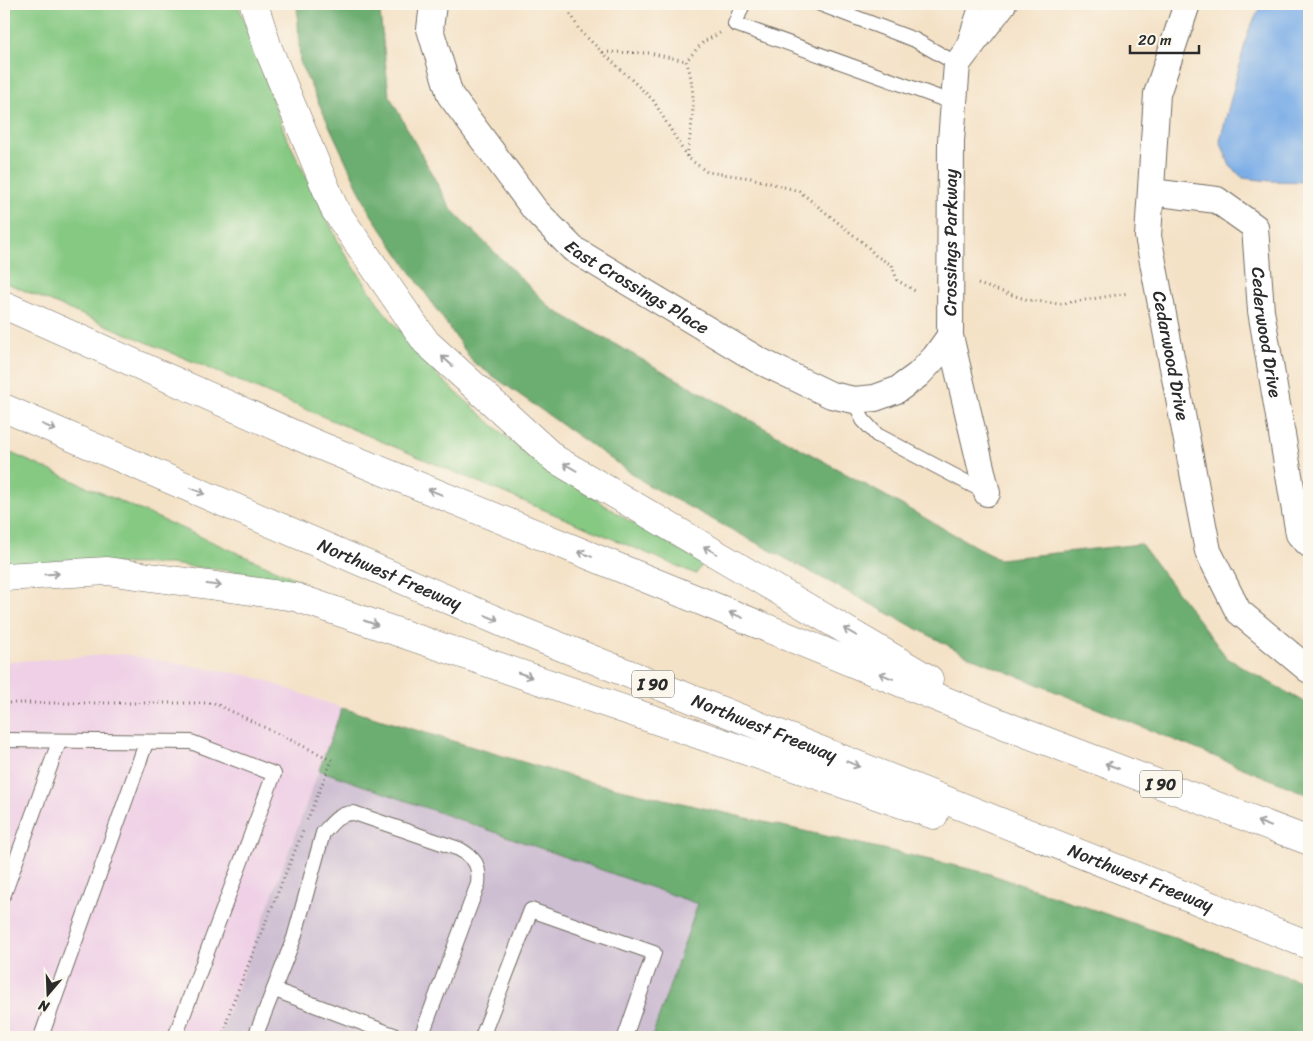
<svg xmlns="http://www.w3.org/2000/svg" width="1313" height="1041" viewBox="0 0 1313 1041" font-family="Sriracha,sans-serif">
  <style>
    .built { fill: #efd0e6 }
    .industrial { fill: #cdbed2 }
    .green { fill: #86c983; stroke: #587a57 }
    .forest { fill: #6cad71; stroke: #4c6c4e }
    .water { fill: #7cade7; stroke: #546c89 }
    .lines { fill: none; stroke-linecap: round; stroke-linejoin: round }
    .service-casing { stroke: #716b62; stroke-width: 16 }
    .minor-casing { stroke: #716b62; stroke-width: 28 }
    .motorway-casing { stroke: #716b62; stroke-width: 29 }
    .path { stroke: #716b62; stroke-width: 3; stroke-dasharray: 1 4; stroke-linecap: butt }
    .service { stroke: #fff; stroke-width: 14 }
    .minor { stroke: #fff; stroke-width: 26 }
    .motorway { stroke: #fff; stroke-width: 28 }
    .oneway { stroke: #a0a0a0 }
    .labels { text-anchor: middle; stroke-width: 5; stroke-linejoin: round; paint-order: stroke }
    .shield { fill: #fbf7ec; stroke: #696865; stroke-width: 1 }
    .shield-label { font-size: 16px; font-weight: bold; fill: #2b2b2b }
    .street-label { font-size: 18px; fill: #2b2b2b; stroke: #fbf7ec }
  </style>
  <rect width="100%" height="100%" fill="#fbf7ec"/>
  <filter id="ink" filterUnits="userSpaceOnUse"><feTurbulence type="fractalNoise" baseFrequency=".02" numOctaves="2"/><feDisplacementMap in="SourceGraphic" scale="10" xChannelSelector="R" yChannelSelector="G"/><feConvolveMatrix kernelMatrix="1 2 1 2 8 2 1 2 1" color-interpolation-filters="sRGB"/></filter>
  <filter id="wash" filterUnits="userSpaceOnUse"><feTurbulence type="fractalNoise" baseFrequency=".0096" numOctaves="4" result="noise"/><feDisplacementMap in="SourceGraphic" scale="20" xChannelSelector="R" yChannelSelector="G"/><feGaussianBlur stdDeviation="1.12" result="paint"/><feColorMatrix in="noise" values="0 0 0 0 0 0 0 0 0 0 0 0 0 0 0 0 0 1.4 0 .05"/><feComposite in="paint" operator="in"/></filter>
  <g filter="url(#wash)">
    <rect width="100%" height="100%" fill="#f4e2c7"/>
    <!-- built -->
    <path class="built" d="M123 654 252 676 342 708 219 1037H4V662Z"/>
    <!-- industrial -->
    <path class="industrial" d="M319 770 699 904 652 1037H219Z"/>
    <!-- green -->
    <path class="green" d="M4 4H238L285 134 342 249 382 309 438 376 529 457 636 525 703 563 696 574 4 282Z
      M4 450 301 581 299 591 247 573 170 564 4 563Z"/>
    <!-- forest -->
    <path class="forest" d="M297 4H379L389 95 451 209 552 309 998 559 1141 544 1227 658 1309 705V795L968 656 648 485 473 362 370 213 300 63Z
      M342 708 590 782 987 873 1309 984V1037H652L698 904 319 770Z"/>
    <!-- water -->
    <path class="water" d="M1262 4H1309V182L1271 181 1243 178 1230 166 1220 141 1248 32Z"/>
  </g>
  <g filter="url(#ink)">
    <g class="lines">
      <defs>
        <path id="service" d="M743 4 735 24 954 103
          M820 4 915 40 957 64 977 4
          M854 400 863 420 877 435 987 493
          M4 740 191 742 274 774 175 1037
          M4 894 59 742
          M275 990 399 1037
          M41 1037 146 743
          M255 1037 294 938 323 833C333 822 339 813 354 813L459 849C475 858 480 865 478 884L421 1037
          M482 1037 531 910 654 953 625 1037"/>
        <g id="minor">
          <path id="s1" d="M433 4 430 29 450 95 535 210 573 249 758 360 831 395 854 400 875 398 897 390 918 375 935 357 950 336"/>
          <path id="s2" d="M1187 4 1157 94 1148 236 1208 551 1238 611 1309 670"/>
          <path id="s3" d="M1151 192 1217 200 1255 227 1261 311 1299 534 1309 544"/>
          <path id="s4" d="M987 493 950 336 951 141 957 64 1003 4"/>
        </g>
        <g id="motorway">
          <path d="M254 4 268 48 335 210 426 342 555 459 929 679"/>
          <path d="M4 305 316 444 1012 728 1309 841"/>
          <path id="s5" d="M4 408 519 630 1309 945"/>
          <path d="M4 577 107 571 295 597 934 815"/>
        </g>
      </defs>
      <!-- service casing -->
      <use href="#service" class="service-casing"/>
      <!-- minor casing -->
      <use href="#minor" class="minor-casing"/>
      <!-- motorway casing -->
      <use href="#motorway" class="motorway-casing"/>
      <!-- path -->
      <path class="path" d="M573 4 571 14 579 30 653 100 687 157 707 172 751 178 799 191 867 246 876 256 892 265 897 280 915 291
        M603 52 649 53 686 61
        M687 156C692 124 698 93 686 61L703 42 720 33
        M978 284 1028 300 1060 304 1129 293
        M4 703H214L332 760 306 823
        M222 1037 231 1007 303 831"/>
      <!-- service -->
      <use href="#service" class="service"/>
      <!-- minor -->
      <use href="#minor" class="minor"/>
      <!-- motorway -->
      <use href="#motorway" class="motorway"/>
    </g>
    <!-- one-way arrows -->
    <defs><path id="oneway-shaft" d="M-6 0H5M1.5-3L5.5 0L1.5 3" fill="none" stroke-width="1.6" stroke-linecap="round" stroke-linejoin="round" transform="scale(1.25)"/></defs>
    <g class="oneway">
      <use href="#oneway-shaft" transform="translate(447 361) rotate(-138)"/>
      <use href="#oneway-shaft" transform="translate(49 427) rotate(23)"/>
      <use href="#oneway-shaft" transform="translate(570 467) rotate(-150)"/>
      <use href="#oneway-shaft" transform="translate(198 491) rotate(23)"/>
      <use href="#oneway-shaft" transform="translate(435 492) rotate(-158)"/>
      <use href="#oneway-shaft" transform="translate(710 550) rotate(-150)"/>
      <use href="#oneway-shaft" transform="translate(585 554) rotate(-158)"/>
      <use href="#oneway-shaft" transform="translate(52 574) rotate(-4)"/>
      <use href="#oneway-shaft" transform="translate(214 585) rotate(8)"/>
      <use href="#oneway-shaft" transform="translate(736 615) rotate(-158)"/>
      <use href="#oneway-shaft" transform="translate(492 618) rotate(23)"/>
      <use href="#oneway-shaft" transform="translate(371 623) rotate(19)"/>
      <use href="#oneway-shaft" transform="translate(850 632) rotate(-150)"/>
      <use href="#oneway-shaft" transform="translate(525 675) rotate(19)"/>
      <use href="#oneway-shaft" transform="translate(886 676) rotate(-158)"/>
      <use href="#oneway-shaft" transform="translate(853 764) rotate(22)"/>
      <use href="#oneway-shaft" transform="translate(1112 766) rotate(-159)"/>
      <use href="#oneway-shaft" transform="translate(1264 824) rotate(-159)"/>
    </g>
  </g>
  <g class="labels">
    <!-- shield labels -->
    <g class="shield">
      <rect x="632" y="670.5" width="42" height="27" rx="4"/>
      <rect x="1140" y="770.5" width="42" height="27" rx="4"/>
    </g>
    <g class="shield-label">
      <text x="653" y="690">I 90</text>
      <text x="1161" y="790">I 90</text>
    </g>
    <!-- street labels -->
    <g class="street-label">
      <text dy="6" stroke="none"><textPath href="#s4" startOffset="255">Crossings Parkway</textPath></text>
      <text dy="6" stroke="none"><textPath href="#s1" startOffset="366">East Crossings Place</textPath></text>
      <text dy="6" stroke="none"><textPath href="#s3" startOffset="219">Cederwood Drive</textPath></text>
      <text dy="6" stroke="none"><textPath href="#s2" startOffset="359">Cedarwood Drive</textPath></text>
      <text dy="6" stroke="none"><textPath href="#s5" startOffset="420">Northwest Freeway</textPath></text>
      <text dy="6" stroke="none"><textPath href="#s5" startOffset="825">Northwest Freeway</textPath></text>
      <text dy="6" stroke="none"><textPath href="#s5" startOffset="1230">Northwest Freeway</textPath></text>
    </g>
  </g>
  <!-- margin -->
  <rect width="1313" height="1041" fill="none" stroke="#fbf7ec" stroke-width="20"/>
  <!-- north arrow -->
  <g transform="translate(48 994) rotate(199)" stroke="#fbf7ec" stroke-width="4" paint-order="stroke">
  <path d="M0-4L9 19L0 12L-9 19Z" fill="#2b2b2b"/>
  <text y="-8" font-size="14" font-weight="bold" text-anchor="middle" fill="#2b2b2b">N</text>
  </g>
  <!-- scale -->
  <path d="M1130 45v8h69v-8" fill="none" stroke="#2b2b2b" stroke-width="2.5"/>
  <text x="1138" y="45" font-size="15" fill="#2b2b2b" stroke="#fbf7ec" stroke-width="4" paint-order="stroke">20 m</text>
</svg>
